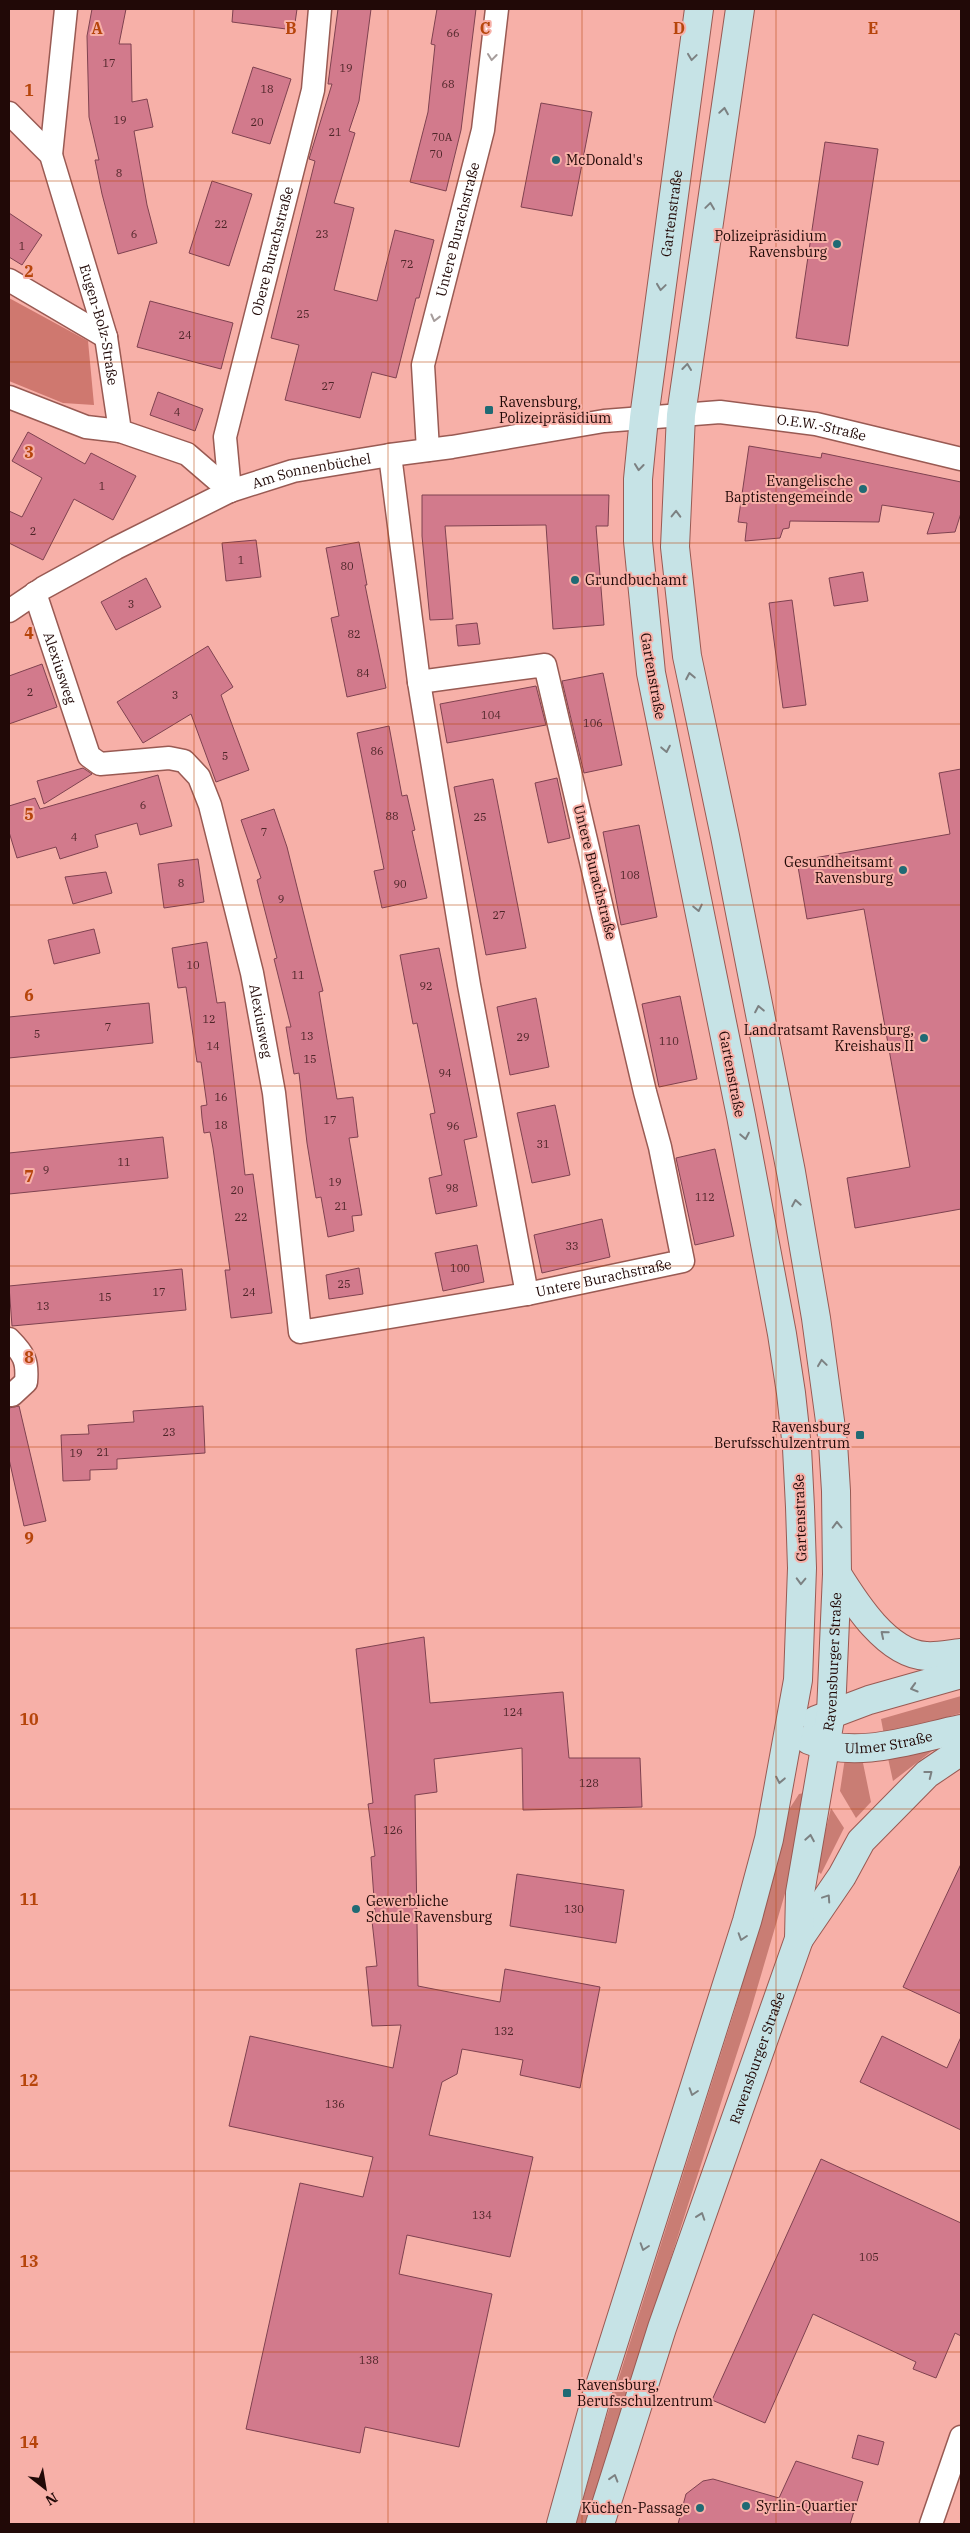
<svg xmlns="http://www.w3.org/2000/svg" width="970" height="2533" viewBox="0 0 970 2533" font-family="'IBM Plex Serif',serif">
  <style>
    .green { fill: #c97d74 }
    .forest { fill: #cf786f }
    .building { fill: #d27a8c; stroke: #7f4250 }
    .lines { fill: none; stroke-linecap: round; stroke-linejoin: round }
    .minor-casing { stroke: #995a53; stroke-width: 25 }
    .secondary-casing { stroke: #995a53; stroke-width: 30 }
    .minor { stroke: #fff; stroke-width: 22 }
    .secondary { stroke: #c6e3e6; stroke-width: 28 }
    .oneway { stroke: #a69d9c }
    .oneway2 { stroke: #7c8182 }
    .grid { fill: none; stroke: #b6450b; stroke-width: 1; stroke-opacity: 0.55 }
    .poi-dot { fill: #206a74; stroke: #f7b0a8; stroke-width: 2 }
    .labels { text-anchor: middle; stroke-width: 4; stroke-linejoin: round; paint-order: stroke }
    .number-label { font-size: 11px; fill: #4d2528 }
    .poi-label { font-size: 14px; fill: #210907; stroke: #f7b0a8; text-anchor: start }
    .street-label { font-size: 14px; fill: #210907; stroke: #f7b0a8 }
    .grid-label { font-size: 16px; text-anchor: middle; font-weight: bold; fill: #b6450b; stroke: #f7b0a8; stroke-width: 4; stroke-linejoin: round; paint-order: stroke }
  </style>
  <rect width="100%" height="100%" fill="#f7b0a8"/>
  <!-- green -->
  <path class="green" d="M961 1696V1713L884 1735 881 1719Z
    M929 1746 932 1751 893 1781 888 1758Z
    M845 1758 863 1763 871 1802 856 1818 840 1791Z
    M804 1793 789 1880 749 2016 616 2428 587 2524H576L604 2425 735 2009 774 1874 788 1811 799 1794Z
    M831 1808 844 1828 821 1874 816 1869Z"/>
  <!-- forest -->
  <path class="forest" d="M9 298 88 341 94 405 63 403 9 381Z"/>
  <!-- building -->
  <path class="building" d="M92 9H126L119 44H131L132 102 147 99 153 127 134 131 147 205 157 243 118 254 102 194 95 160H99L89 117 87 36Z
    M233 9H297L294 30 232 22Z
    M338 9H371L359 101 349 131 355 133 334 203 354 208 334 290 377 301 395 230 434 240 419 298H416L396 378 372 372 360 418 285 400 299 345 271 338 315 161 309 159 332 84H328Z
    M437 9H476L461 130 446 191 410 182 428 112 435 45 431 44Z
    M253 67 291 79 270 144 232 133Z
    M541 103 592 112 572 216 521 207Z
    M825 142 878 149 848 346 796 338Z
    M212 181 252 194 229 266 189 253Z
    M9 213 42 235 22 265 9 257Z
    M150 301 233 323 221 369 137 347Z
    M158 392 203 409 195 431 150 415Z
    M28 432 85 464 91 453 136 476 113 520 74 499 43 560 9 543V511L22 517 42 478 12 461Z
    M749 446 821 458 822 453 961 482V513L955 532 927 534 934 513 882 505 879 522 790 521 789 528 783 529 780 538 745 541 747 523 738 522Z
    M422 495H609L608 526H596L604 625 553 629 546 525 445 526 453 619 430 620 422 536Z
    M256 540 261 577 226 581 222 543Z
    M359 542 367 585H365L386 688 347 697 331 618 339 616 326 548Z
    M863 572 868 601 834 606 829 578Z
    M146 578 161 607 116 630 101 602Z
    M792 600 806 705 783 708 769 603Z
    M477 623 480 644 458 646 456 625Z
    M208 646 233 687 221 695 249 770 216 782 191 714 143 743 117 702Z
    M42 664 57 707 9 724V676Z
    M603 673 622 765 584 773 562 681Z
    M536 686 546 725 447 743 440 704Z
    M389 726 402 796 407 795 415 830 412 831 427 898 382 908 374 871 384 869 357 733Z
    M83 768 92 774 44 804 37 781Z
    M961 769V1209L855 1228 847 1178 910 1167 864 909 807 919 797 861 950 834 939 773Z
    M158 775 172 826 140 835 137 823 95 835 98 847 60 859 56 847 17 858 9 832V806L35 798 40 809Z
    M557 778 570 838 548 843 535 783Z
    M493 779 526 948 486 955 454 787Z
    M274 809 287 847 323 991 319 992 337 1099 353 1097 358 1137 349 1138 362 1215 352 1216 354 1231 328 1237 321 1197 316 1198 307 1143 299 1073 294 1074 286 1027H291L274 959 277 958 257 880 261 878 241 820Z
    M639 825 657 917 621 925 603 832Z
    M198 859 204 902 164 908 158 864Z
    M106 872 112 893 73 904 65 877Z
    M94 929 100 953 54 964 48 940Z
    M207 942 217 1003 225 1002 245 1175 253 1174 272 1313 231 1318 225 1270H230L213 1148 210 1132 204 1133 202 1118 201 1106 207 1105 201 1062H197L186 987 178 988 172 948Z
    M439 948 477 1137 464 1140 477 1206 436 1214 429 1178 442 1175 430 1114 435 1113 417 1023 413 1024 400 955Z
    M680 996 697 1079 659 1087 642 1004Z
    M536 998 549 1067 510 1075 497 1007Z
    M149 1003 153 1043 9 1058V1017Z
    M555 1105 570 1175 532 1183 517 1113Z
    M163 1137 168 1178 9 1194V1153Z
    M715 1149 734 1236 695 1245 676 1158Z
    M602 1219 610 1257 542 1273 534 1235Z
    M477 1245 484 1282 443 1291 435 1253Z
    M359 1268 363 1294 329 1299 326 1275Z
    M182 1269 186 1310 12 1326 9 1286Z
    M19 1406 46 1521 24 1526 9 1459V1408Z
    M203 1406 205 1453 117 1459V1469L90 1470V1480L63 1481 61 1435 89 1434 88 1425 134 1422 133 1411Z
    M424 1637 430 1703 563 1692 569 1758H640L642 1807 523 1810 522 1748 434 1759 437 1792 415 1795 418 1986 500 2002 505 1969 600 1987 580 2088 520 2075 523 2060 462 2049 457 2074 442 2082 429 2135 533 2157 510 2257 407 2235 399 2274 492 2294 459 2447 365 2427 360 2453 246 2429 300 2183 363 2197 373 2157 229 2126 250 2036 393 2068 401 2025 372 2026 366 1967 377 1966 371 1912H375L371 1857 375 1856 368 1804 373 1803 356 1649Z
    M961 1864V2014L903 1987Z
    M517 1874 624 1890 616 1943 510 1926Z
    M882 2036 947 2068 961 2037V2130L860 2082Z
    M821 2159 961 2223V2336L955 2333 936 2378 913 2369 916 2362 813 2314 765 2423 712 2400Z
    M858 2435 884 2442 878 2465 852 2458Z
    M796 2461 863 2482 850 2524H678L686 2494 703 2481 713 2479 779 2498Z"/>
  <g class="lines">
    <defs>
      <g id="minor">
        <path id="s1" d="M9 113 51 155 106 337 120 431 187 454 230 491"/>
        <path d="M51 155 66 9"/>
        <path d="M9 280 106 337"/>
        <path d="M9 397 86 427 120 431"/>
        <path id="s2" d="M428 450 423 365 483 130 497 9"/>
        <path d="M390 455 419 682 469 985 527 1294"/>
        <path id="s3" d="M230 491 225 437 313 90 320 9"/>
        <path id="s4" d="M35 593 89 756 100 764 169 758 184 761 199 777 210 805 252 973 274 1093 300 1332 527 1294 683 1261 660 1147 645 1092 545 665 419 682"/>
        <path id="s5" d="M9 611 43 588 116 548 230 491 293 471 390 455 452 447 604 421 720 412 816 424 961 459"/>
        <path d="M9 1339C24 1354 28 1361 26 1382L12 1395 9 1394"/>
        <path d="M931 2524 961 2437"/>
      </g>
      <g id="secondary">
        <path d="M837 1574C855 1603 887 1654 926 1656 937 1657 950 1654 961 1653"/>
        <path d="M816 1720 869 1700 961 1674"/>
        <path id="s6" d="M809 1740C857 1760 913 1739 961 1729"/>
        <path d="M799 1939 842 1876 861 1841 927 1774 961 1751"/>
        <path id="s7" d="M561 2524 596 2398 747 1921 769 1839 798 1680 802 1568 800 1507 797 1448 791 1393 782 1334 741 1116 651 673 638 541V479L644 418 699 9"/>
        <path id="s8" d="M600 2524 662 2328 799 1939 800 1893 831 1713 837 1574 836 1491 833 1443 816 1318 791 1172 725 836 687 656 675 547 681 415 740 9"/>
      </g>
    </defs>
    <!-- minor casing -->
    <use href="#minor" class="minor-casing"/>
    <!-- secondary casing -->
    <use href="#secondary" class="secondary-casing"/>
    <!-- minor -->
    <use href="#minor" class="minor"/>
    <!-- secondary -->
    <use href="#secondary" class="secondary"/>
  </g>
  <!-- one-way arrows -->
  <defs><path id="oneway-chevron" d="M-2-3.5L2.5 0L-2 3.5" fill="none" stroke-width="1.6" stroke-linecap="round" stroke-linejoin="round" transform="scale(1.25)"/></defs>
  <g class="oneway">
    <use href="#oneway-chevron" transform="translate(492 57) rotate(97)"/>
    <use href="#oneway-chevron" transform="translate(435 318) rotate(104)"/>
  </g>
  <g class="oneway2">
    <use href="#oneway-chevron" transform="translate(692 57) rotate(98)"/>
    <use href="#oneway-chevron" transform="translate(724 111) rotate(-81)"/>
    <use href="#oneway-chevron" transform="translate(710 206) rotate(-82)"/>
    <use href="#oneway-chevron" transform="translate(661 287) rotate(98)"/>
    <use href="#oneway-chevron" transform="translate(687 367) rotate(-83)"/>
    <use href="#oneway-chevron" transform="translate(639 467) rotate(96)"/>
    <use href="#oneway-chevron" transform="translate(676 514) rotate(-89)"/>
    <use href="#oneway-chevron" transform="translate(690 676) rotate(-101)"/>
    <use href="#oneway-chevron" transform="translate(666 749) rotate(79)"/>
    <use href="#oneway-chevron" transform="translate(698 908) rotate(78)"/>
    <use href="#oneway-chevron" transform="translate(759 1009) rotate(-101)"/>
    <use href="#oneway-chevron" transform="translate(745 1136) rotate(79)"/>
    <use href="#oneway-chevron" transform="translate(796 1203) rotate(-100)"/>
    <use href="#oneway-chevron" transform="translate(822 1363) rotate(-98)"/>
    <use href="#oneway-chevron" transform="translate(837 1525) rotate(-91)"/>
    <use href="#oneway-chevron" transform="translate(801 1581) rotate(92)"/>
    <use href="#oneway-chevron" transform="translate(884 1634) rotate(-140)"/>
    <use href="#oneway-chevron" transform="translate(914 1688) rotate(164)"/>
    <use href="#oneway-chevron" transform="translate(929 1774) rotate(-38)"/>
    <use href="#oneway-chevron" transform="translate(780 1780) rotate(101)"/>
    <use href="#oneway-chevron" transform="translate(810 1838) rotate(-80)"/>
    <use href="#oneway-chevron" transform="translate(827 1898) rotate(-56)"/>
    <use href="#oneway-chevron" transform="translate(742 1937) rotate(108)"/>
    <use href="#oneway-chevron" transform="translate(693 2092) rotate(108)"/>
    <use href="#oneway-chevron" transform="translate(701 2216) rotate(-71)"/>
    <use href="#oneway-chevron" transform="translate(644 2247) rotate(108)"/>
    <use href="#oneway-chevron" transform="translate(614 2478) rotate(-73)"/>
  </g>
  <!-- grid -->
  <path class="grid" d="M194 9V2524M388 9V2524M582 9V2524M776 9V2524M9 181H961M9 362H961M9 543H961M9 724H961M9 905H961M9 1086H961M9 1266H961M9 1447H961M9 1628H961M9 1809H961M9 1990H961M9 2171H961M9 2352H961"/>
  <!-- markers -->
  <g class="poi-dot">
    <circle cx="556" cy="160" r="5"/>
    <circle cx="837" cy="244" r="5"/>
    <rect x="484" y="405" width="10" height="10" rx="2.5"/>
    <circle cx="863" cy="489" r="5"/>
    <circle cx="575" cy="580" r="5"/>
    <circle cx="903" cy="870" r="5"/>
    <circle cx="924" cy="1038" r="5"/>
    <rect x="855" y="1430" width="10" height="10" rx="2.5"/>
    <circle cx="356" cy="1909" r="5"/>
    <rect x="562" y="2388" width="10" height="10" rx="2.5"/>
    <circle cx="746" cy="2506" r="5"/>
    <circle cx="700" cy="2508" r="5"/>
  </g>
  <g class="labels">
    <!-- number labels -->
    <g class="number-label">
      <text x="453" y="37">66</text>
      <text x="109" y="67">17</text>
      <text x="346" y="72">19</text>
      <text x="448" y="88">68</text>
      <text x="267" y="93">18</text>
      <text x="120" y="124">19</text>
      <text x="257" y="126">20</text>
      <text x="335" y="136">21</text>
      <text x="442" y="141">70A</text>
      <text x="436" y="158">70</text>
      <text x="119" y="177">8</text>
      <text x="221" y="228">22</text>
      <text x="134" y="238">6</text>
      <text x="322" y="238">23</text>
      <text x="22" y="250">1</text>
      <text x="407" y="268">72</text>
      <text x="303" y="318">25</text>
      <text x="185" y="339">24</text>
      <text x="328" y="390">27</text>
      <text x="177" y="416">4</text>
      <text x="102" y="490">1</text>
      <text x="33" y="535">2</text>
      <text x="241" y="564">1</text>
      <text x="347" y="570">80</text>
      <text x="131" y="608">3</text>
      <text x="354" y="638">82</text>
      <text x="363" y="677">84</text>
      <text x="30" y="696">2</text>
      <text x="175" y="699">3</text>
      <text x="491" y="719">104</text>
      <text x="593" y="727">106</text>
      <text x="377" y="755">86</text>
      <text x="225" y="760">5</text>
      <text x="143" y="809">6</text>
      <text x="392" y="820">88</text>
      <text x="480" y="821">25</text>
      <text x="264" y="836">7</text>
      <text x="74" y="841">4</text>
      <text x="630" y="879">108</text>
      <text x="181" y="887">8</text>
      <text x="400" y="888">90</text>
      <text x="281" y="903">9</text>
      <text x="499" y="919">27</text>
      <text x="193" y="969">10</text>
      <text x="298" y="979">11</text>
      <text x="426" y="990">92</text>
      <text x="209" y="1023">12</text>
      <text x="108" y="1031">7</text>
      <text x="37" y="1038">5</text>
      <text x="307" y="1040">13</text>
      <text x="523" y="1041">29</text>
      <text x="669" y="1045">110</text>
      <text x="213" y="1050">14</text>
      <text x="310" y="1063">15</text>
      <text x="445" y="1077">94</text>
      <text x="221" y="1101">16</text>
      <text x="330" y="1124">17</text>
      <text x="221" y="1129">18</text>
      <text x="453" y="1130">96</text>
      <text x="543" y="1148">31</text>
      <text x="124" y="1166">11</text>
      <text x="46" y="1174">9</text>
      <text x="335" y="1186">19</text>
      <text x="452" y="1192">98</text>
      <text x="237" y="1194">20</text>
      <text x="705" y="1201">112</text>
      <text x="341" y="1210">21</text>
      <text x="241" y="1221">22</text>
      <text x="572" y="1250">33</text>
      <text x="460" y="1272">100</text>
      <text x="344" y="1288">25</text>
      <text x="159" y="1296">17</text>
      <text x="249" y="1296">24</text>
      <text x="105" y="1301">15</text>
      <text x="43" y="1310">13</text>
      <text x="169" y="1436">23</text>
      <text x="103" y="1456">21</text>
      <text x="76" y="1457">19</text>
      <text x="513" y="1716">124</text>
      <text x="589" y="1787">128</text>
      <text x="393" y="1834">126</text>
      <text x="574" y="1913">130</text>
      <text x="504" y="2035">132</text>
      <text x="335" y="2108">136</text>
      <text x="482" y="2219">134</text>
      <text x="869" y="2261">105</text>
      <text x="369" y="2364">138</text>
    </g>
    <!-- poi labels -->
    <g class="poi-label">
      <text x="566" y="165">McDonald's</text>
      <text x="827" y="241" text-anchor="end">Polizeipräsidium<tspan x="827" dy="16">Ravensburg</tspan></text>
      <text x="499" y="407">Ravensburg,<tspan x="499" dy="16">Polizeipräsidium</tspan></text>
      <text x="853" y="486" text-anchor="end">Evangelische<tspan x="853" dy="16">Baptistengemeinde</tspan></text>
      <text x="585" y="585">Grundbuchamt</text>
      <text x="893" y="867" text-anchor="end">Gesundheitsamt<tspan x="893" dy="16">Ravensburg</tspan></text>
      <text x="914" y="1035" text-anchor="end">Landratsamt Ravensburg,<tspan x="914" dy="16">Kreishaus II</tspan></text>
      <text x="850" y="1432" text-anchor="end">Ravensburg<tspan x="850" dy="16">Berufsschulzentrum</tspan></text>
      <text x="366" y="1906">Gewerbliche<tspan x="366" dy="16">Schule Ravensburg</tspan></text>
      <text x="577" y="2390">Ravensburg,<tspan x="577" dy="16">Berufsschulzentrum</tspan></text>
      <text x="756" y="2511">Syrlin-Quartier</text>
      <text x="690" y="2513" text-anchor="end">Küchen-Passage</text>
    </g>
    <!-- street labels -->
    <g class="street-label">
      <text dy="5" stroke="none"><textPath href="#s7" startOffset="2361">Gartenstraße</textPath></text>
      <text dy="5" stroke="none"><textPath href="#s2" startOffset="225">Untere Burachstraße</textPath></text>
      <text dy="5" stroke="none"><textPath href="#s3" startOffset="246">Obere Burachstraße</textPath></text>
      <text dy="5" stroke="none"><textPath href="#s1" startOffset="236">Eugen-Bolz-Straße</textPath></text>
      <text dy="5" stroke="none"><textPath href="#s5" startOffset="852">O.E.W.-Straße</textPath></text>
      <text dy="5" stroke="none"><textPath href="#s5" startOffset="336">Am Sonnenbüchel</textPath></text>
      <text dy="5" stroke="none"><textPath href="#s4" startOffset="79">Alexiusweg</textPath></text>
      <text transform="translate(653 676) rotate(80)" y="5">Gartenstraße</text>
      <text transform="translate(595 872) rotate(76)" y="5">Untere Burachstraße</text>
      <text dy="5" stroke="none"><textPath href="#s4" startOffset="544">Alexiusweg</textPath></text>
      <text transform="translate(732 1074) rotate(79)" y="5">Gartenstraße</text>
      <text dy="5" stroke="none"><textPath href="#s4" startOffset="1166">Untere Burachstraße</textPath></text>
      <text transform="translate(800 1518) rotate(-92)" y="5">Gartenstraße</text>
      <text dy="5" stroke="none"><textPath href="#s8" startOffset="898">Ravensburger Straße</textPath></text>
      <text dy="5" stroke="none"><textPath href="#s6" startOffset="81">Ulmer Straße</textPath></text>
      <text dy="5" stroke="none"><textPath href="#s8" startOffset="492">Ravensburger Straße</textPath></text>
    </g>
  </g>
  <g class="grid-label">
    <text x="97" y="34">A</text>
    <text x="291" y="34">B</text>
    <text x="485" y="34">C</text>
    <text x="679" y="34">D</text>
    <text x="873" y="34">E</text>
    <text x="29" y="96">1</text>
    <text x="29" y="277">2</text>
    <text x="29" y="458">3</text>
    <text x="29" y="639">4</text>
    <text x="29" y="820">5</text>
    <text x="29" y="1001">6</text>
    <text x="29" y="1182">7</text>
    <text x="29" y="1363">8</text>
    <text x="29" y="1544">9</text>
    <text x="29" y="1725">10</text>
    <text x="29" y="1905">11</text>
    <text x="29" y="2086">12</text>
    <text x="29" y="2267">13</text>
    <text x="29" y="2448">14</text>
  </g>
  <!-- border -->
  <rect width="970" height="2533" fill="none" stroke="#210907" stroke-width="20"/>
  <!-- north arrow -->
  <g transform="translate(45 2488) rotate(149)" stroke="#f7b0a8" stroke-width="4" paint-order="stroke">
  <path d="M0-4L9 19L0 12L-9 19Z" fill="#210907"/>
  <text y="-8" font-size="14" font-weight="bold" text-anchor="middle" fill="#210907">N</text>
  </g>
</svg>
